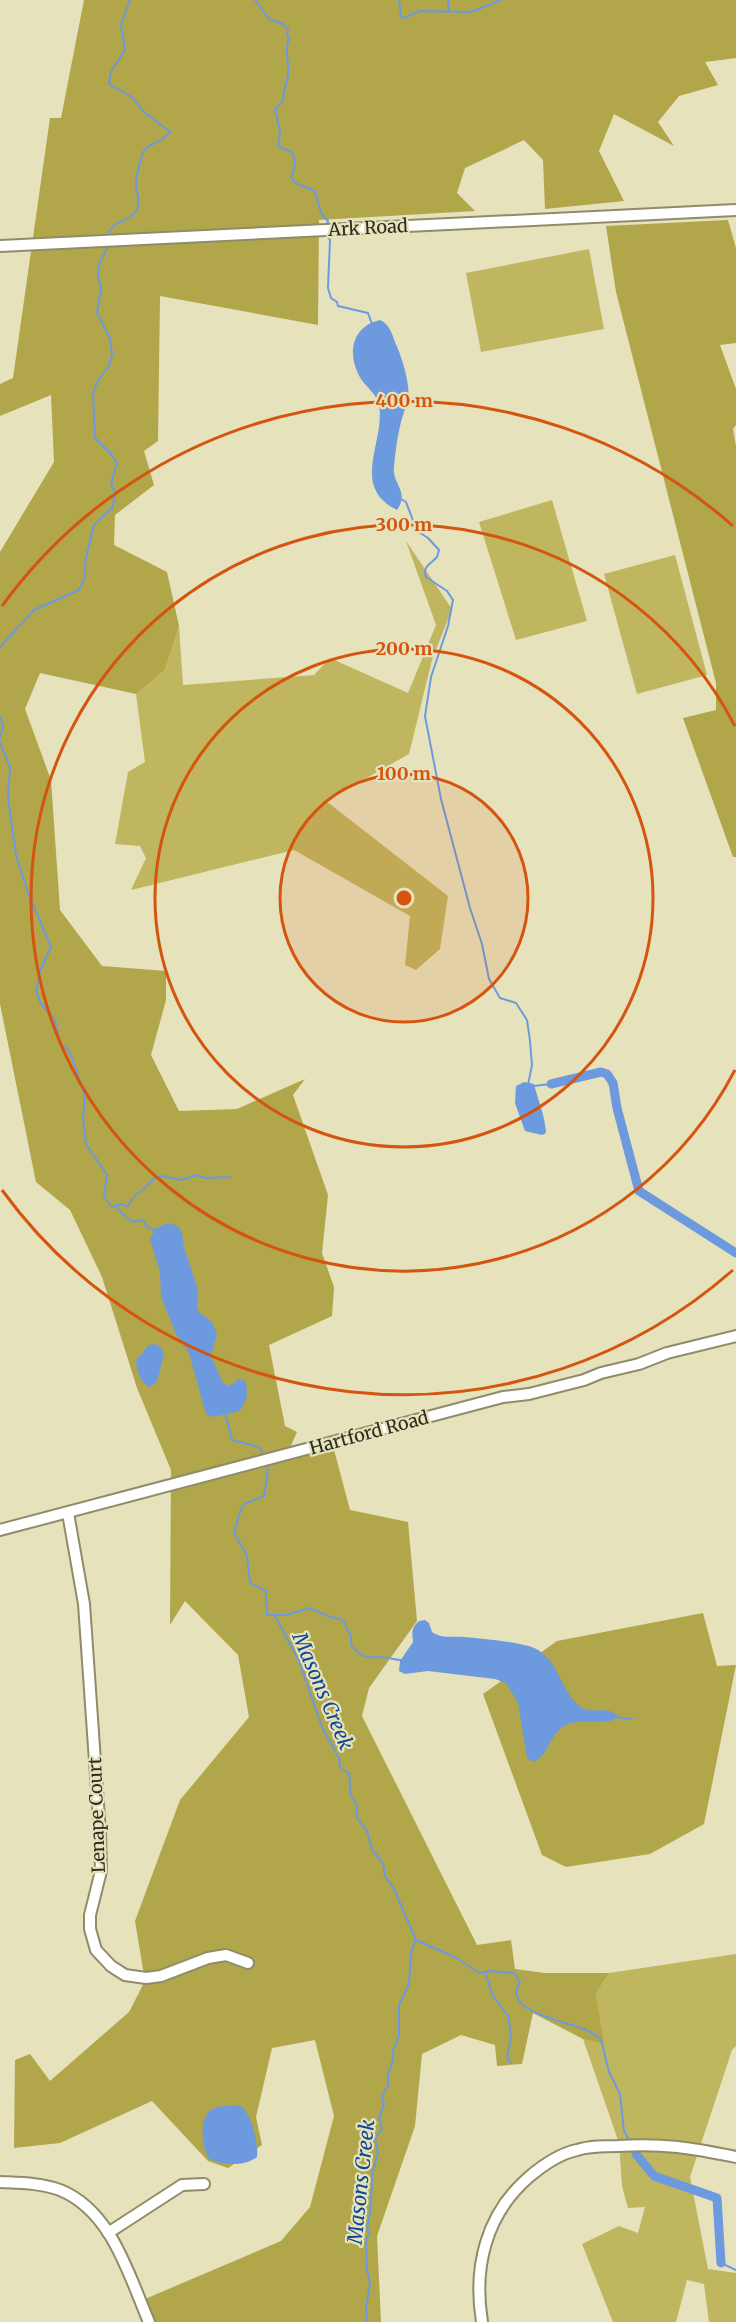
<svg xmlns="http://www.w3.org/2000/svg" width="736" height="2322" viewBox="0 0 736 2322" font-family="Merriweather,serif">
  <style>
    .green { fill: #c0b65f }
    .forest { fill: #b1a64a }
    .water { fill: #6d9adf }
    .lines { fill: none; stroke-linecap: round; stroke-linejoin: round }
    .stream { stroke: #6d9adf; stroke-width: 2 }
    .canal { stroke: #6d9adf; stroke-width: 9 }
    .minor-casing { stroke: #8f8c69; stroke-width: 14 }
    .minor { stroke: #fff; stroke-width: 10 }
    .ring { fill: none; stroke: #d5540e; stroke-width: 3 }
    .labels { text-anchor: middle; stroke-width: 4.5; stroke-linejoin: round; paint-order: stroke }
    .street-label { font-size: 18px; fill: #2d2c1d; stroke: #e5e2bc }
    .water-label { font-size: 20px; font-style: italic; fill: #0d4696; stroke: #e5e2bc }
    .centre { fill: #d5540e; stroke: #e5e2bc; stroke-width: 3 }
    .ring-label { font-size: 18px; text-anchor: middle; font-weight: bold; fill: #d5540e; stroke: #e5e2bc; stroke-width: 4.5; stroke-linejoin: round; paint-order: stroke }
  </style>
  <rect width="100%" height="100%" fill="#e5e2bc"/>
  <!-- green -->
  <path class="green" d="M589 249 604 329 481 352 466 273Z
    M552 500 587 621 516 640 479 522Z
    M406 541 452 609 432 660 409 754 326 801 448 896 440 949 416 970 405 965 410 916 294 850 131 890 146 858 140 846 115 844 128 772 145 762 136 694 165 670 179 626 183 685 314 675 330 658 408 693 436 625Z
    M675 555 707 675 637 694 604 574Z
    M736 1954V2046L732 2050 690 2177 708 2269 736 2273V2322H709L704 2284 687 2280 676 2322H613L582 2244 619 2226 638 2233 645 2207 628 2208 622 2186 619 2143 583 2039 603 2043 596 1994 609 1973Z"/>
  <!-- forest -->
  <path class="forest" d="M84 0H736V58L705 62 718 85 679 96 658 122 674 146 614 114 599 151 624 201 545 209 543 160 524 140 465 168 457 193 475 211 319 220 318 325 160 296 158 441 144 451 154 485 115 515 114 545 167 572 179 626 165 670 136 694 40 673 25 709 51 780 60 910 102 966 166 971V1000L151 1055 179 1111 237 1109 305 1079 293 1095 328 1195 322 1253 334 1287 332 1316 269 1345 285 1426 297 1432 285 1459 333 1446 350 1510 408 1522 417 1621 369 1688 362 1716 477 1945 511 1940 515 1969 545 1973H609L596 1994 604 2044 583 2039 533 2013 522 2064 497 2066 495 2045 461 2035 422 2054 415 2126 377 2236 381 2322H145L138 2302 281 2241 310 2207 334 2116 315 2040 272 2048 256 2117 262 2145 228 2168 208 2161 152 2101 60 2143 14 2148 15 2060 30 2054 50 2081 129 2012 145 1981 135 1921 180 1800 249 1717 238 1655 185 1601 170 1625 171 1470 137 1388 102 1277 70 1210 36 1182 0 1004V552L54 462 51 395 0 416V384L13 378 50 118H61Z
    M728 220 736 248V343L720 345 736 389V425L733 429 736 446V857H733L683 718 716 710V683L616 292 606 226Z
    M703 1613 717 1666 736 1665 704 1824 650 1854 566 1867 542 1855 483 1694 557 1641Z"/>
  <!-- water -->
  <path class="water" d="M380 320C389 324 392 333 395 342 401 355 406 371 408 386 410 399 403 413 400 426 397 439 395 454 394 467 392 485 410 491 397 510 349 487 386 440 379 405 376 393 367 388 361 379 347 356 350 327 380 320Z
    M524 1082 534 1084C538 1101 545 1115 546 1133L542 1135 525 1131 515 1103 516 1086Z
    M169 1223 178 1226 182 1233 184 1247 198 1290 197 1305 199 1312 212 1322 217 1334 211 1356 223 1383 229 1386 239 1379 246 1381 247 1397 240 1411 213 1417 206 1414 189 1353 176 1334 161 1297 160 1272 150 1239 156 1228Z
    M155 1344 161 1347 164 1354 157 1382 149 1387C139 1381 137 1371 136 1360L149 1345Z
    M425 1620 429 1623 432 1632C442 1639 453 1636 464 1637 484 1639 509 1641 529 1646 558 1655 558 1686 578 1705 589 1716 606 1705 617 1715L616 1719C600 1726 579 1717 564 1726 549 1735 549 1756 533 1762L527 1758 518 1703 506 1683 495 1679 428 1671 405 1674 399 1671 400 1661 413 1642C412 1633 411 1628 419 1621Z
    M239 2105C250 2109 259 2144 257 2157 244 2167 223 2165 209 2159 202 2147 197 2113 215 2108 222 2105 231 2107 239 2105Z"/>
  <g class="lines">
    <!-- stream -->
    <path class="stream" d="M255 0 269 19 283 24 288 30 287 35 289 39C284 50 289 61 288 73 288 83 282 92 283 102L275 109 280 132 278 146 293 153 295 167 291 177 295 183 315 191 321 213 328 221 327 225
      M399 0 401 16 404 18 420 11 471 12 501 0
      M448 0 449 11
      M109 232C114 220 128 222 135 213 143 201 135 194 136 182 136 178 141 158 142 155 146 142 164 143 170 132L143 111 132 97 109 84 111 72 125 50 121 25 130 0
      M327 236 330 240 328 288 331 298 337 302 338 306 368 313 372 324
      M401 499 406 502 417 531 428 538 439 550 437 557C431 564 422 566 426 577L447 591 453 600 448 626 431 677 425 716 441 799 470 908 482 944 489 979 500 998 516 1003 527 1020 530 1041 532 1065 528 1085
      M0 647 34 610 79 590 84 580 86 557 94 525 112 508 114 501 115 492 111 484 117 463 112 455 95 438 93 394 97 382 109 366 112 354 110 339 97 312 101 289 98 275 99 264 107 248
      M0 717 3 725 0 738
      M0 743 10 767 8 798 16 855 28 893 51 947 40 971 36 991 41 1004 55 1020 60 1044 68 1050 73 1060 85 1096 83 1119 86 1144 107 1175 104 1197 112 1207 120 1204 128 1206 136 1194 143 1190 154 1178 162 1176 181 1180 197 1175 205 1178 231 1177
      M534 1086 551 1084
      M117 1206 118 1210 133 1222 143 1220 148 1228 155 1230
      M225 1412 232 1440 259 1447 264 1455
      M266 1463 268 1471 264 1496 244 1504 240 1512 234 1533 247 1556 250 1583 266 1591 267 1615H286L310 1608 328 1616 343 1620 351 1637V1645C364 1660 364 1657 381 1657 388 1657 394 1660 401 1660
      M275 1616 299 1661 322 1727 339 1758 340 1768 349 1773 351 1796 357 1805V1818L367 1831 372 1850 383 1863 385 1876 394 1889 416 1940 411 1952 409 1984 399 2005V2036L393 2051V2060L388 2075V2085L382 2096 384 2105 379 2117 382 2129 375 2138 378 2153 373 2171 370 2213 367 2227 369 2235 366 2240 367 2270 370 2284 366 2308 367 2322
      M615 1717 632 1719
      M416 1940 455 1957 479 1973 490 1971 514 1973 520 1982C519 1986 515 1990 516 1995 522 2015 567 2022 584 2029 590 2032 596 2035 601 2039L609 2072 620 2094 624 2131 630 2142
      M485 1973 493 1996 508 2016 511 2036 507 2058 511 2063
      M721 2263 736 2270"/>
    <!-- canal -->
    <path class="canal" d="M551 1084 601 1072 607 1074 613 1083 617 1108 639 1191 736 1253
      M636 2154 654 2176 717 2198 721 2263"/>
    <defs>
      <path id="minor" d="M0 246 736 210
        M68 1513 84 1604 100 1833 101 1871 90 1915V1929L96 1950 111 1966 125 1975 146 1978 161 1976 208 1958 226 1955 248 1963
        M0 1530 503 1397 529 1394 584 1380 601 1373 639 1364 667 1353 736 1336
        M0 2182C20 2183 41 2183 60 2190 112 2211 129 2276 149 2322
        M108 2233 182 2185 204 2184
        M482 2322C473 2267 486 2214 529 2177 543 2165 559 2154 577 2150 590 2146 604 2146 618 2146 664 2143 692 2148 736 2157"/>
    </defs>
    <!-- minor casing -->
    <use href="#minor" class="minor-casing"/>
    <!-- minor -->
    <use href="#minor" class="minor"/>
  </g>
  <!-- distance rings -->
  <circle cx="404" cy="898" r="124" fill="#d5540e" fill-opacity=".12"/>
  <g class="ring">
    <circle cx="404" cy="898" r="124"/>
    <circle cx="404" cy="898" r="249"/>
    <path d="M735 1070A373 373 0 1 1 735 726"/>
    <path d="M733 1270A497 497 0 0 1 2 1190M2 606A497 497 0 0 1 733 526"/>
  </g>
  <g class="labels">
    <!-- street labels -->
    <g class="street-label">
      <text transform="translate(368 228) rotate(-3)" y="6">Ark Road</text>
      <text transform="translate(369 1433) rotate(-15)" y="6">Hartford Road</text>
      <text transform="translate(97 1815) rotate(-92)" y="6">Lenape Court</text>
    </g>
    <!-- water labels -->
    <g class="water-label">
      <text transform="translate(323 1691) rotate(67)" y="7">Masons Creek</text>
      <text transform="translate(361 2182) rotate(-84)" y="7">Masons Creek</text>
    </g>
  </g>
  <circle cx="404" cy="898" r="9" class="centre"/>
  <g class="ring-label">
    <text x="404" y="407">400 m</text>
    <text x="404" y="531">300 m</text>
    <text x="404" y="655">200 m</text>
    <text x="404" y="780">100 m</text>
  </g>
</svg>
